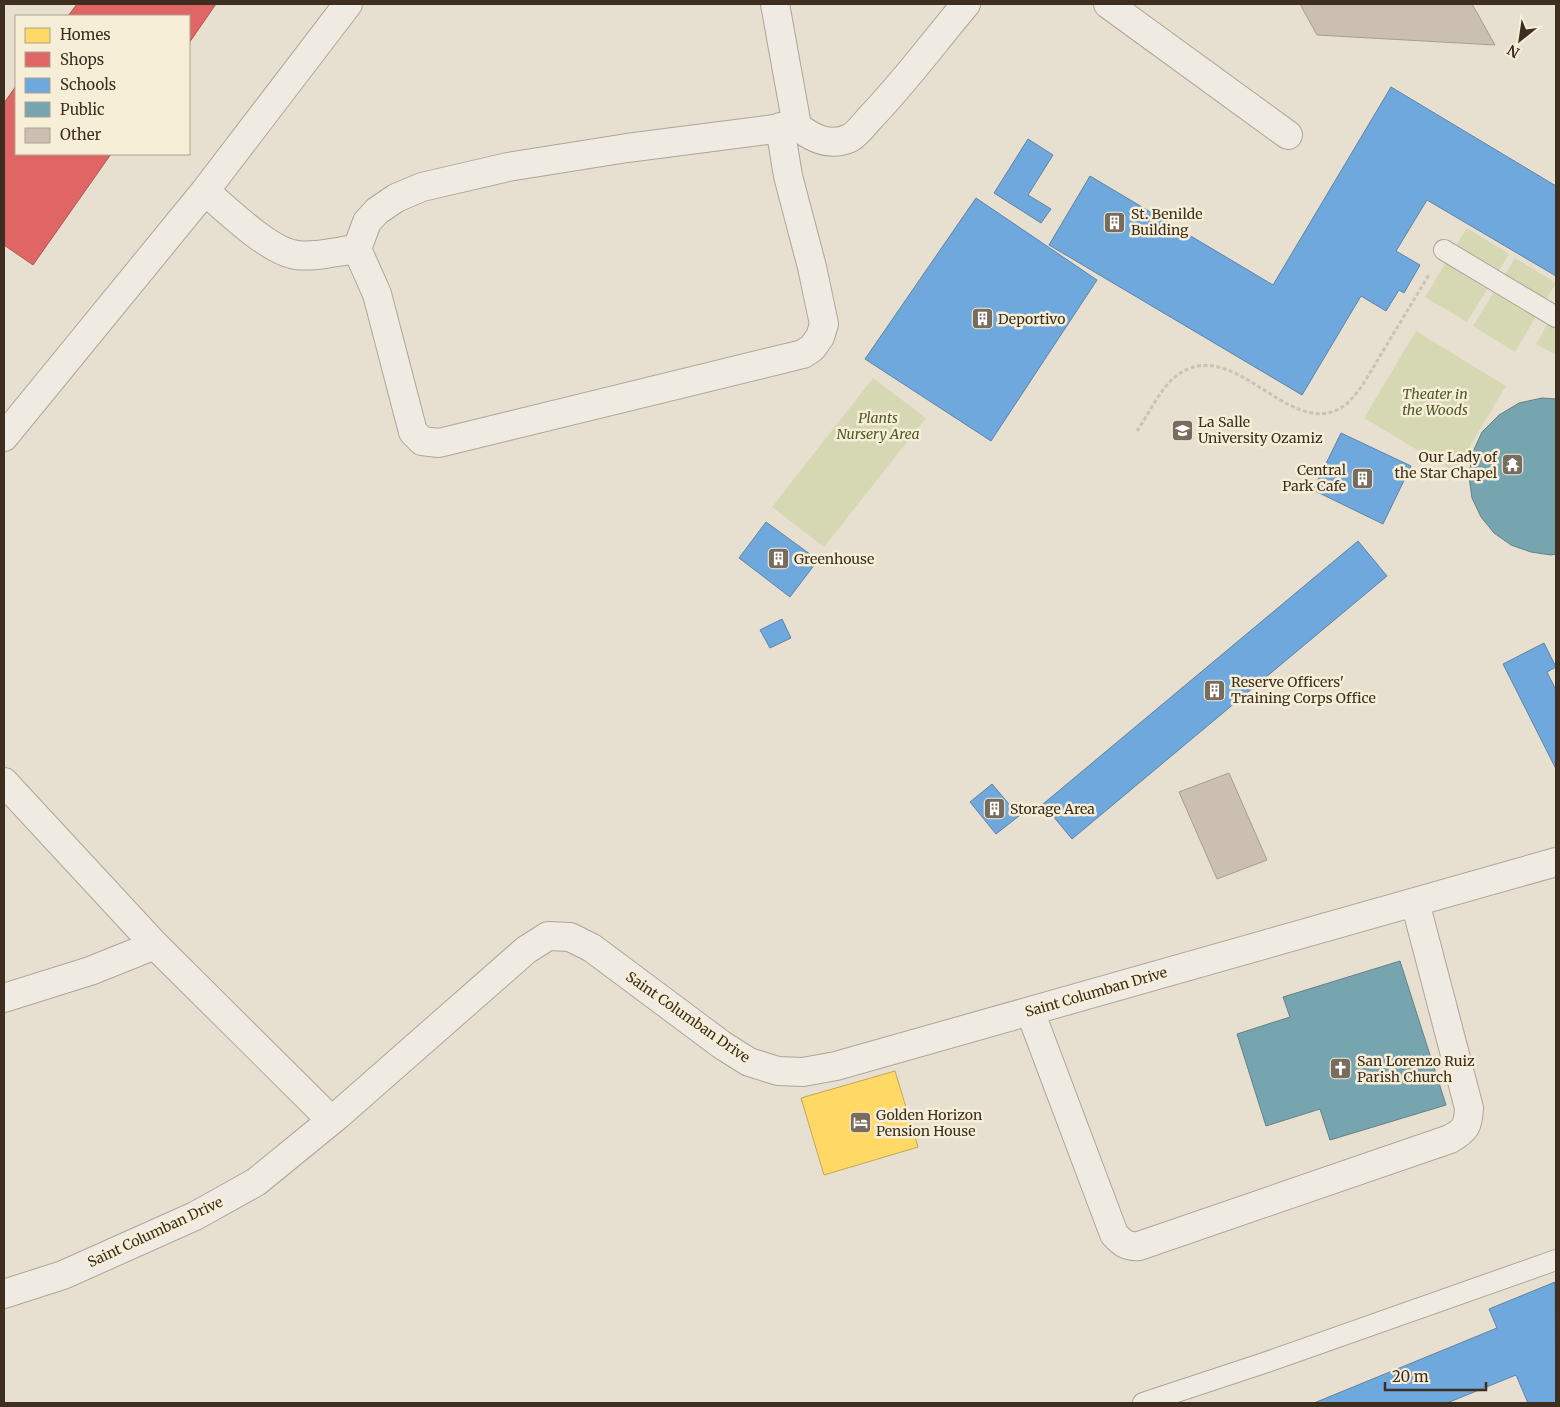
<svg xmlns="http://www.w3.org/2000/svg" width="1560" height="1407" viewBox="0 0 1560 1407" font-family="Merriweather,serif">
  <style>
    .green { fill: #d6d7b3 }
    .homes { fill: #ffd966; stroke: #c5a651 }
    .shops { fill: #e06666; stroke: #af5551 }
    .schools { fill: #6fa8dc; stroke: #6083a4 }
    .public { fill: #76a5af; stroke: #658184 }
    .building { fill: #cbbfb2; stroke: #a89c90 }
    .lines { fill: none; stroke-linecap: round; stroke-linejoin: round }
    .service-casing { stroke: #ada599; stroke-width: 22 }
    .minor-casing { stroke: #ada599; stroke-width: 30 }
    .path { stroke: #c8c2b9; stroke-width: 3; stroke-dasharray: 4 2.5; stroke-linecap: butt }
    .service { stroke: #efebe3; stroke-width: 20 }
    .minor { stroke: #efebe3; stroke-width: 28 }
    .labels { text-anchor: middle; stroke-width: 5; stroke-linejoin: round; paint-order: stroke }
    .poi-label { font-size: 14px; fill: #3d2e20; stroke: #f7eed8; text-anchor: start }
    .park-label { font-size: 14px; font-style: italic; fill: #4d5a26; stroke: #f7eed8 }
    .street-label { font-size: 14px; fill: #3d2e20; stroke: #f7eed8 }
  </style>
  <rect width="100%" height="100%" fill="#e7e0d1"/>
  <!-- green -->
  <path class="green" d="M1467 228 1509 254 1467 322 1425 297Z
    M1515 258 1556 283 1515 352 1473 326Z
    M1556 309V355L1536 344Z
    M1416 331 1506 386 1454 472 1364 418Z
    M873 378 926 418 824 547 772 507Z"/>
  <!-- homes -->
  <path class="homes" d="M895 1071 918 1147 824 1175 801 1098Z"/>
  <!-- shops -->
  <path class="shops" d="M77 4H216L189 43V16H68Z
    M16 86V154H111L33 265 4 245V103Z"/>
  <!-- schools -->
  <path class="schools" d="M1391 87 1556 186V276L1427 200 1396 251 1420 265 1404 293 1399 290 1386 311 1361 296 1302 395 1049 245 1090 176 1273 285Z
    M1028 139 1053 155 1028 195 1051 209 1041 223 994 193Z
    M976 198 1097 280 991 441 865 359Z
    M1341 433 1411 466 1383 524 1313 490Z
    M766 522 818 560 790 597 739 558Z
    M1358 541 1387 576 1072 839 1043 804Z
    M782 619 791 638 770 648 760 630Z
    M1544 643 1556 667 1547 672 1556 690V769L1503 664Z
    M992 784 1019 816 996 834 970 802Z
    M1555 1282 1556 1403H1528L1516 1375 1447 1403H1314L1497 1328 1489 1309Z"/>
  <!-- public -->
  <path class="public" d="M1542 398 1556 399V554L1551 555 1531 552 1511 545 1494 533 1481 517 1472 498 1469 477 1472 454 1482 432 1499 415 1519 403Z
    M1400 961 1446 1105 1330 1140 1320 1109 1266 1126 1237 1034 1290 1017 1283 997Z"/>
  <!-- building -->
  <path class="building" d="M1300 4H1472L1495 45 1317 35Z
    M1229 773 1267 860 1217 879 1179 792Z"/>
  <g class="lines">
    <defs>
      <path id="service" d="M1444 250 1556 317
        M1143 1403 1267 1362 1556 1260"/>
      <path id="minor" d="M1108 4 1288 135
        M797 126C813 139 830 147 850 138 857 134 864 125 869 119 904 83 934 42 966 4
        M205 191C226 209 266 248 292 254 309 259 338 251 357 249L377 294 413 432 422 441 439 443 803 354 812 348 820 337 824 324 812 267 788 176 780 127
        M357 249 367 222 377 211 396 198 422 187 508 167 627 148 797 126 775 4
        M4 437 205 191 348 4
        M4 782 155 945 331 1120
        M4 998 90 971 155 945
        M1030 1011 1114 1234C1122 1243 1127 1247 1139 1246L1450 1139C1466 1130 1468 1126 1469 1108L1415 902
        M4 1294 63 1275 195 1216 256 1182 337 1116 526 950 548 936 570 937 592 948 722 1045 749 1062 778 1071 803 1072 836 1066 1556 862"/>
    </defs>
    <!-- service casing -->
    <use href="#service" class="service-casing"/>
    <!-- minor casing -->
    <use href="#minor" class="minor-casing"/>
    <!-- path -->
    <path class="path" d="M1137 431C1148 415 1160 389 1175 377 1230 332 1285 434 1337 410 1348 405 1355 395 1362 386L1430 273"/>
    <!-- service -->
    <use href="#service" class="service"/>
    <!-- minor -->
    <use href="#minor" class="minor"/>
  </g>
  <!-- icons -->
  <defs>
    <symbol id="building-square" viewBox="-11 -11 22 22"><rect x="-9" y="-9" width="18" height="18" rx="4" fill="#786c5e" stroke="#f7eed8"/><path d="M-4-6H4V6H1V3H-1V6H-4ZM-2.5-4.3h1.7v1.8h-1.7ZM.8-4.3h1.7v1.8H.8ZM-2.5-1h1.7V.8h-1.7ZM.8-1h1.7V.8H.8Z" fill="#fff"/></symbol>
    <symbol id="school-square" viewBox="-11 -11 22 22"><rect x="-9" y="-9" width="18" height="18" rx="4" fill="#786c5e" stroke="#f7eed8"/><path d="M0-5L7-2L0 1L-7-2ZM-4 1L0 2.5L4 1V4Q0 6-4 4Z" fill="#fff"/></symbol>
    <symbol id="temple-square" viewBox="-11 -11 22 22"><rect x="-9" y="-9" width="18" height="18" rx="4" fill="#786c5e" stroke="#f7eed8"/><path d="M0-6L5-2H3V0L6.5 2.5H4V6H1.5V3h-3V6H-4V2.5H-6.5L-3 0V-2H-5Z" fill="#fff"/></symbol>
    <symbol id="church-square" viewBox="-11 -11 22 22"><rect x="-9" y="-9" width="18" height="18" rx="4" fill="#786c5e" stroke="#f7eed8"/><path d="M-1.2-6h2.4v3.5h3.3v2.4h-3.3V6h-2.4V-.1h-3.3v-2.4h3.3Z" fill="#fff"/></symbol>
    <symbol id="hotel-square" viewBox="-11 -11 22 22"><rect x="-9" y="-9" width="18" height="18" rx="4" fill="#786c5e" stroke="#f7eed8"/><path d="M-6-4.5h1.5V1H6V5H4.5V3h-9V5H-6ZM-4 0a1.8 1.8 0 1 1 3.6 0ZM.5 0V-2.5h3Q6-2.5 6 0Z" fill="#fff"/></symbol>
  </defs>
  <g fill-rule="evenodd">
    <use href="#building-square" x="1102" y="210" width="25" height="25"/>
    <use href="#building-square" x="970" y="306" width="25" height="25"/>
    <use href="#school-square" x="1170" y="418" width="25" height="25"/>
    <use href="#temple-square" x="1500" y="452" width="25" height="25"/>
    <use href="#building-square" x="1350" y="466" width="25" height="25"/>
    <use href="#building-square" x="766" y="546" width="25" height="25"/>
    <use href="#building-square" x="1202" y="678" width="25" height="25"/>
    <use href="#building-square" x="982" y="796" width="25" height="25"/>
    <use href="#church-square" x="1328" y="1056" width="25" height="25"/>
    <use href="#hotel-square" x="848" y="1110" width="25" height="25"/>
  </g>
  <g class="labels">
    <!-- poi labels -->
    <g class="poi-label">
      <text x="1131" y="219">St. Benilde<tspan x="1131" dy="16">Building</tspan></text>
      <text x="998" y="324">Deportivo</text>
      <text x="1198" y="427">La Salle<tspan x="1198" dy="16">University Ozamiz</tspan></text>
      <text x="1497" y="462" text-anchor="end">Our Lady of<tspan x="1497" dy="16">the Star Chapel</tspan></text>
      <text x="1346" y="475" text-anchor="end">Central<tspan x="1346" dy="16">Park Cafe</tspan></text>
      <text x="794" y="564">Greenhouse</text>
      <text x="1231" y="687">Reserve Officers'<tspan x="1231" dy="16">Training Corps Office</tspan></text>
      <text x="1010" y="814">Storage Area</text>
      <text x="1357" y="1066">San Lorenzo Ruiz<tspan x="1357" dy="16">Parish Church</tspan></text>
      <text x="876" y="1120">Golden Horizon<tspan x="876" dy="16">Pension House</tspan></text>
    </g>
    <!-- park labels -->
    <g class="park-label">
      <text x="1435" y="399">Theater in<tspan x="1435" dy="16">the Woods</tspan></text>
      <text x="878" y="423">Plants<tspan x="878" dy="16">Nursery Area</tspan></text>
    </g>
    <!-- street labels -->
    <g class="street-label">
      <text transform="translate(1096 992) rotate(-16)" y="5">Saint Columban Drive</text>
      <text transform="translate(688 1017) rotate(35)" y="5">Saint Columban Drive</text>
      <text transform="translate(155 1232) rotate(-25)" y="5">Saint Columban Drive</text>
    </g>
  </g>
  <!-- border -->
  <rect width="1560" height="1407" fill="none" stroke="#3d2e20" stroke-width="10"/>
  <!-- legend -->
  <rect x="15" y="15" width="175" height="140" fill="#f7eed8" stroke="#ada18e"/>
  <rect x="25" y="28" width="25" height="15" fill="#ffd966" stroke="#ada18e"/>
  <text x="60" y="40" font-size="15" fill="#3d2e20">Homes</text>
  <rect x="25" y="52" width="25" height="15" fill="#e06666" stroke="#ada18e"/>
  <text x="60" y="65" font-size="15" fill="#3d2e20">Shops</text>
  <rect x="25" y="78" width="25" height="15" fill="#6fa8dc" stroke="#ada18e"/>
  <text x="60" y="90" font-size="15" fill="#3d2e20">Schools</text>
  <rect x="25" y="102" width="25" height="15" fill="#76a5af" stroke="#ada18e"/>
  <text x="60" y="115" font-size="15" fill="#3d2e20">Public</text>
  <rect x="25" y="128" width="25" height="15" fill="#cbbfb2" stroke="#ada18e"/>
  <text x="60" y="140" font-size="15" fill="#3d2e20">Other</text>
  <!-- north arrow -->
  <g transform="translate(1520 40) rotate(210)" stroke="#f7eed8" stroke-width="4" paint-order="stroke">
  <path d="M0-4L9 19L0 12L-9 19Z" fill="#3d2e20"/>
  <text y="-8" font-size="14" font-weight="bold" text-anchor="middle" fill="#3d2e20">N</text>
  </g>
  <!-- scale -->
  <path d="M1385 1382v8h101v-8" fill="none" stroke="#3d2e20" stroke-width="2.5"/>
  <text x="1392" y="1382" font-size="15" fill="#3d2e20" stroke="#f7eed8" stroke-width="4" paint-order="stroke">20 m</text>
</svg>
